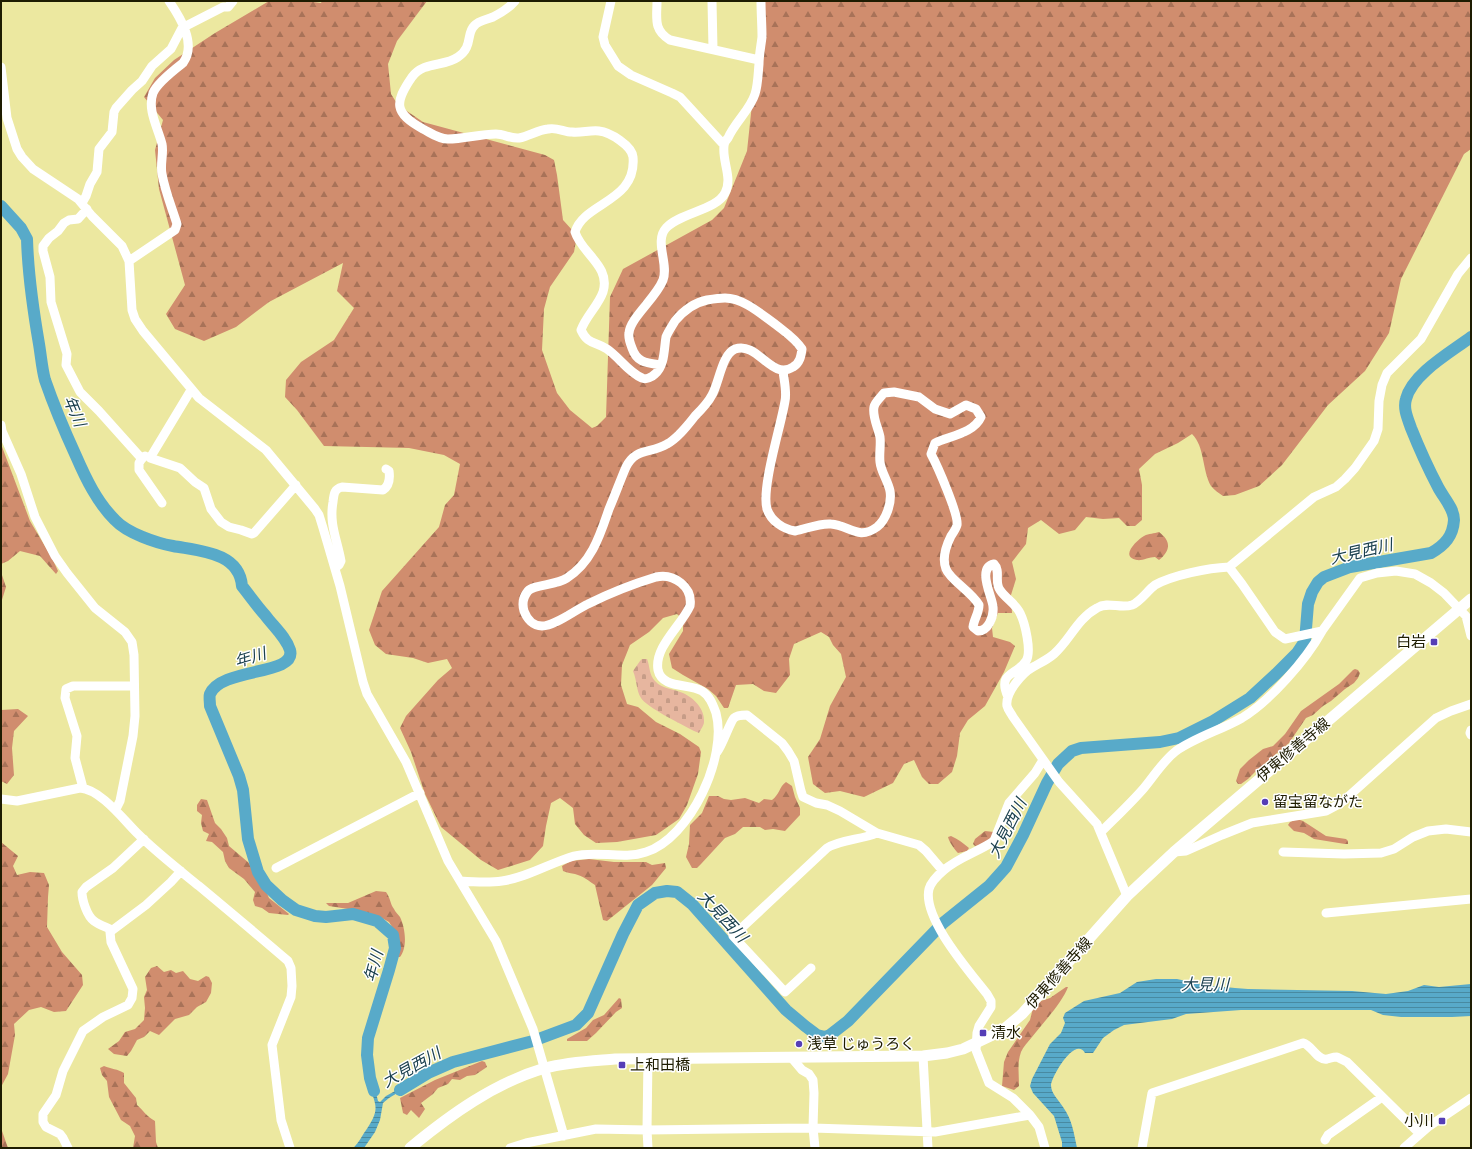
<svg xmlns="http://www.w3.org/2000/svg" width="1472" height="1149" viewBox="0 0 1472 1149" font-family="'PT Sans Narrow','Noto Sans JP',sans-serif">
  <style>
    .forest { fill: url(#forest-firs) }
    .cemetery { fill: url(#cemetery-stones) }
    .water { fill: url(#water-rules) }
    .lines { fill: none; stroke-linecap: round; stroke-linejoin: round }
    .river { stroke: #58aac9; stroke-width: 12 }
    .minor { stroke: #fff; stroke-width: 9 }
    .major { stroke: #fff; stroke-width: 11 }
    .poi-dot { fill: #553eb6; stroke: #fff; stroke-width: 1.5 }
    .labels { text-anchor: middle; stroke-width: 3; stroke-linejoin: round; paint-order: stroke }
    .poi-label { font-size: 15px; fill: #1e1c01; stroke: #fff; text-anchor: start }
    .street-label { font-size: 15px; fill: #1e1c01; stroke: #fff }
    .water-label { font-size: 16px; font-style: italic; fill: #1b404e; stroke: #fff }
  </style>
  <defs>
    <pattern id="forest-firs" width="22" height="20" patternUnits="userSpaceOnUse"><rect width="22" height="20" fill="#d08d6e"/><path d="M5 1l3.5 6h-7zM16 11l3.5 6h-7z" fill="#a87258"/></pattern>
    <pattern id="cemetery-stones" width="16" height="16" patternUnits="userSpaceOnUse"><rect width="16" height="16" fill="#e7b69f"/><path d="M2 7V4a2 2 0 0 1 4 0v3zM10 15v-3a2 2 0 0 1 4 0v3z" fill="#c69c87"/></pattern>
    <pattern id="water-rules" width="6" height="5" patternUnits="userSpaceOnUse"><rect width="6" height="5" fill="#58aac9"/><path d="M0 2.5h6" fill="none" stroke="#488aa1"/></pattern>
  </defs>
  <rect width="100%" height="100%" fill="#ece8a0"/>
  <!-- forest -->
  <path class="forest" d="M269 1H306L321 3 322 1H427L397 41 388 64 391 94 398 105 423 122 545 155 554 160 557 175 563 220 573 231 576 241 574 252 550 287 544 309 542 350 557 393 570 410 592 428 597 426 606 417 610 297 623 269 712 220 724 208 747 151 763 1H1471V149L1464 154 1401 279 1389 333 1365 371 1328 405 1282 465 1259 486 1235 495 1223 496C1219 493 1214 490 1211 486 1202 470 1205 447 1192 434L1178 443 1155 454 1139 469 1142 485V520L1135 526H1127L1119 518 1103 519 1086 517 1075 530 1059 534 1041 520 1028 528 1026 544 1012 562 1016 579 1011 595 1012 613H998L992 628 993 637 1010 642 1015 646 1004 672 985 706 968 720 960 733 957 756 952 772 938 784H929L922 777 914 760 904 764 893 783 864 797 840 791 825 793 813 784 808 757 820 739 830 706 846 677 841 654 833 645 829 637 821 632 794 644 789 659 790 675 776 693 764 691 753 684 736 685 728 708H724L716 696 708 689 683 675 672 668 669 654 683 631V619L677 614 663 618 649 632 630 645 622 665 621 685 627 704 638 707 656 722 680 734 699 747 701 752 698 774 687 805 679 819 656 835 617 842 596 843 584 835 575 824 573 808 560 798 551 803 546 826 543 846 530 860 498 870 481 860 441 827 425 794 411 752 400 728 406 716 438 680 452 668 447 659 428 663 413 658 386 654 375 645 369 630 382 591 439 527 445 505 454 495 460 464 444 455 409 448 324 446 297 410 285 397 286 380 301 362 334 340 354 308 337 291 343 263 269 302 236 327 204 341 175 329 166 314 185 285 159 189 155 150 163 120 144 97 155 78 174 60 215 33Z
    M1 444 30 521 52 558 58 571 56 574 40 556 20 551 8 561 1 564Z
    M1159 532C1171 541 1171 550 1159 560L1155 557C1149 557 1142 561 1137 560 1119 557 1137 540 1144 536 1149 533 1154 534 1159 532Z
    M1 572 6 587 1 603Z
    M1355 669 1358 670 1360 673 1358 678 1354 683 1345 689 1331 701 1323 706 1313 715 1306 718 1289 743 1256 771 1248 779 1241 784H1238L1236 781 1240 769 1249 760 1263 749 1273 746 1285 734 1301 711 1339 684 1353 670Z
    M18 709 28 716 14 731 12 748 14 775 7 784 1 781V710Z
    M786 782 792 786 795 797 800 808V815L785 831 773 829 765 830 760 827H743L735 834 725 838 701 864 697 868H692L686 857 689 844 690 825 702 813 709 796H718L724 799 731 800 745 798 759 803 764 799 772 800C780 794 779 787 786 782Z
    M201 799 207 800 215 823 221 829 227 838 229 846 249 863 260 883 266 891 269 898 289 914 288 915 269 913 262 908 255 906 253 900 255 892 244 879 229 868 225 861 223 852 212 842 206 841 209 834 203 831 201 823 202 815 197 811V805Z
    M1297 819 1303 821 1326 836 1346 839 1348 841V844H1345L1314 839 1304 833 1294 831 1288 825 1290 822Z
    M985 831 994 832C990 840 984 845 975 846L973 844 975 839Z
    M951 836C958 839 963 843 969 848L967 851 958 853C955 850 949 842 948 837Z
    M1 842 18 856 13 866 17 875 30 872 44 873 49 885 48 897 47 927 62 952 82 975 83 985 66 1011 54 1012 41 1007 29 1010 14 1024 15 1035 8 1074 1 1087Z
    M589 859 614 862H646L652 865 665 863 666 868 652 885 607 921 603 920 595 885C589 881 583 876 575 874 571 873 568 873 563 871L562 866 571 861Z
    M376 891 386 892C391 899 390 904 394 909 395 912 398 914 400 917 405 927 408 947 400 957H396L398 949 396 933 389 922 380 917 348 909 329 906 326 903H348Z
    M157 966 164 972 171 970 176 973 183 971 190 979 198 981 206 976 209 977 212 983 211 993 206 1002 197 1007 189 1015 175 1019 159 1035 150 1031 144 1037 137 1040 131 1051 127 1056 114 1054 108 1049 119 1041 125 1032 135 1029 144 1020 145 1008 144 997 147 990 145 977 151 968Z
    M1066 987H1068C1062 1003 1043 1023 1032 1037 1028 1042 1023 1047 1021 1052 1017 1063 1019 1074 1019 1086L1014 1090 1002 1086 1004 1062 1008 1052 1030 1020 1033 1008 1041 1001 1050 998Z
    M619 998 621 999 622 1008 616 1012 596 1033 587 1041H567V1039L586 1028 593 1020 604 1015Z
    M482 1061 485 1062 487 1067 475 1075 467 1076 460 1080 452 1079 448 1084 438 1088 433 1094 421 1103 425 1109 419 1118 411 1110 407 1115 403 1113 400 1098 435 1080Z
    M104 1066C111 1069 118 1069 124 1073V1083L136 1098 137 1105C143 1110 147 1117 155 1121L156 1142 158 1148H133L135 1136 130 1126 121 1120 109 1097 107 1081 102 1075 100 1068Z
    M1 1128 8 1148H1Z"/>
  <!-- cemetery -->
  <path class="cemetery" d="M642 659H647C650 666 649 675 655 681 662 689 674 689 683 693 694 698 705 709 704 722 704 725 701 729 699 733L694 731C683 725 646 707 641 698 636 690 637 680 633 671L640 661Z"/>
  <!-- water -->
  <path class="water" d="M1156 979H1177L1209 986 1248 989 1352 991 1386 994 1408 991 1424 985 1439 987 1471 984V1016L1452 1017H1401L1383 1015 1371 1010H1241L1186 1014 1172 1019 1124 1025 1114 1030 1103 1038 1093 1053H1085C1075 1036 1052 1076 1051 1085 1051 1094 1059 1100 1063 1107 1072 1119 1074 1134 1077 1148H1062V1142L1054 1116 1033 1093 1030 1086 1032 1079 1050 1044 1061 1033 1065 1023 1063 1018 1065 1013 1084 1001 1120 993 1137 982Z
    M368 1077H372L378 1101 380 1102 386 1096 413 1081 414 1083 389 1098 383 1103 380 1120 375 1132 364 1148H353C357 1145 361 1138 364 1133 384 1105 373 1106 368 1077Z"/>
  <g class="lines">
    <!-- river -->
    <path class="river" d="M1 206 21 228 27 239C28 274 33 309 39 344 41 356 42 369 45 380 54 406 65 432 76 456 86 479 97 502 115 520 127 533 156 543 173 546 199 551 239 552 242 586 250 596 257 606 265 615 273 626 286 637 290 650 297 676 221 667 210 694 209 697 210 702 210 706L239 776 243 790 248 839 258 872 266 885 282 900 296 910 315 916 326 917 353 914 377 921 393 935 395 948 389 970 368 1038 367 1055 370 1078 374 1091
      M400 1090 428 1073 453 1062 533 1041 576 1025 588 1013 623 934 638 905 655 893 667 891 677 892 692 904 786 1010 805 1026 817 1035 825 1037 830 1035 848 1021 943 923 989 886 1006 867 1023 835 1047 783 1058 764 1072 751 1081 748 1160 742 1179 738 1213 721 1250 698 1276 674 1297 653 1305 641 1308 604 1312 592 1318 582 1324 577 1350 567 1431 553C1445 545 1453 536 1454 520 1454 508 1443 497 1438 487 1428 468 1419 448 1411 428 1408 419 1403 409 1406 399 1412 374 1451 352 1471 337"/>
    <!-- minor -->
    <path class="minor" d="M611 1 603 37 605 45 618 66 631 75 672 93 680 97 724 145
      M657 1C657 18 653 30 670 40L759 60
      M712 1 713 49
      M1 67 7 118 17 149 22 157 33 169 78 199 92 216 122 246 129 261 132 310 135 319 143 331 199 398 266 450 315 509 319 515 323 528 340 586 363 682 367 694 406 762 448 861 496 941 533 1029 564 1136
      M82 203 86 196 90 184 97 172 99 149 112 132 114 112 116 108 132 90 142 81 152 66 171 49 182 28 223 7H228L233 1
      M87 209 78 219 69 220 64 223 58 231 49 238 43 246V251L50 277 51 302 67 354 66 365 80 392 99 411 142 459
      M129 261 175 230 177 224C172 208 165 191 162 174 160 164 164 153 162 144 158 128 147 110 153 93 157 83 174 70 183 63 197 44 180 17 169 1
      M661 365C647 363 637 363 632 348 630 343 628 338 629 333 630 318 656 298 663 280 669 264 654 241 666 228 679 213 717 210 725 193 733 178 722 162 724 146 724 143 726 140 728 138 735 122 750 110 755 94 758 85 758 74 759 64 759 55 761 46 762 37 762 25 761 13 761 1
      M783 371C784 380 787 392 785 401 781 426 761 488 767 509 771 521 783 529 795 531 806 529 819 523 831 524 849 525 858 541 877 527 886 520 892 503 890 491 888 481 881 472 880 462 879 454 881 445 880 437 878 427 872 417 874 407 875 402 881 397 884 393L894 392 919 397 935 409 950 414 966 405 976 409 981 417C974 433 950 436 935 443L931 454C937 465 959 515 957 525 956 529 953 533 951 536 946 546 942 559 946 569 950 580 972 592 979 605 979 613 974 619 973 627L978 631C988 631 994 617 993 607 993 598 976 568 994 564 1001 571 994 582 1000 590 1005 598 1016 604 1020 613 1025 623 1032 652 1026 661 1016 676 997 672 1008 697
      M191 390 150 458 180 468 195 482 204 488 211 509 221 522 229 527 241 530 252 534 254 533 296 485
      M1 425 2 431 21 474 35 517 55 556 67 573 95 608 125 632 132 642 134 655 135 716 133 736 120 801 116 809
      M145 456 143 457 139 463V470L162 503
      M1229 567 1242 584 1275 632 1285 639 1322 631 1360 578 1377 573 1396 571 1415 574 1431 583 1444 593 1466 616 1471 636
      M335 568 339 565 341 561C337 539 329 524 333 502 334 494 334 489 342 487L383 490C389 486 390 478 389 471L386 469
      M1471 730 1470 733 1471 735
      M717 752C723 744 730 722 734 718 737 715 743 715 747 715L782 743 788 751 794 761 801 791 803 797 816 803 827 805 840 811 877 833 919 845 926 851 943 871
      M1043 760 1035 773 1009 803 994 841C978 852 959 857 944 870 938 875 931 882 929 889 922 918 970 972 987 994L991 1001V1007L979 1026 977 1033 976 1050 989 1083 1013 1098 1030 1115 1039 1127 1045 1148
      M83 788 75 758 77 736 65 698 66 689 73 686H134
      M1 799 17 801 80 788C100 789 123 819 137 833 156 852 178 869 199 886 229 911 259 936 288 961L291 968 292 986 291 997 272 1045 281 1120 290 1148
      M1101 832C1116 817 1131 803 1144 788 1154 776 1163 761 1176 751 1196 737 1221 730 1242 718 1270 701 1306 660 1322 631
      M1174 852 1186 851 1222 835 1252 823 1326 811 1341 803 1436 718 1451 711 1471 704
      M1283 852 1344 854 1381 853 1394 849 1413 837 1428 831 1446 829 1471 832
      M276 868 420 793
      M460 881C474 882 489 883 502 881 526 878 550 863 574 856 597 850 623 860 646 852 690 838 728 757 716 713 713 705 710 696 702 691 689 683 662 689 658 670 654 647 681 626 690 606 693 587 674 573 656 577 633 584 610 593 588 604 575 610 555 626 542 626 533 626 527 619 524 611 522 604 523 597 528 591 533 585 557 585 567 578 592 562 600 535 609 509 615 495 620 481 626 467 636 447 651 454 667 444 678 438 687 426 695 416 701 410 708 403 712 395 719 383 722 354 735 349 758 341 771 381 793 367 800 363 801 356 802 349 795 338 785 332 775 324 761 314 743 298 725 298 719 298 713 299 707 300 693 303 684 310 675 321 672 326 668 332 666 337 664 348 665 366 655 374 652 377 646 380 642 378 628 372 619 357 607 349 595 341 588 345 581 330 586 316 598 306 603 292 611 266 582 254 575 232 584 202 637 202 633 157 632 146 610 132 599 131 590 130 581 133 572 132 564 132 557 127 548 129 538 130 529 136 519 138 511 139 504 134 496 134 480 134 464 139 448 139 438 139 431 133 423 129 394 113 394 103 412 77 424 61 444 67 458 57 473 47 466 34 474 26 479 20 486 20 493 17 501 13 509 8 515 1
      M1127 896 1097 824 1059 782 1013 717C1011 713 1008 710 1007 706 1005 693 1022 673 1033 667 1040 663 1047 660 1054 654 1070 640 1077 619 1097 608 1108 601 1120 609 1132 605 1140 602 1148 590 1155 585 1173 575 1208 568 1229 567L1314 497 1336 487 1345 479 1355 468 1374 441 1378 429 1379 401 1382 385 1387 373 1421 339 1458 274 1471 258
      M1326 913 1471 899
      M112 930C106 927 99 925 94 921 87 916 82 900 82 892L86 887 113 868 144 839
      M811 968 785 992 733 936 827 848C842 839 861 840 877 833
      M923 1056 928 1148
      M791 1057 802 1070 809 1074 813 1080 814 1093 813 1128 815 1148
      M1325 1140 1328 1135 1382 1097
      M68 1148 63 1138 60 1134 46 1127 43 1122V1114L56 1095 63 1071 83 1031 103 1017 128 1005 132 998 133 989 111 942 110 932 146 905 171 882 181 871
      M510 1148 526 1143 596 1129 647 1130 648 1058
      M648 1148 647 1130 813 1128 935 1132 1030 1115
      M1142 1148 1152 1093 1303 1043C1312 1045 1317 1061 1327 1059 1331 1058 1333 1057 1337 1057L1347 1062 1420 1134
      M1404 1148 1428 1127 1471 1098"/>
    <!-- major -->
    <path class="major" d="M410 1148C450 1115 494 1083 545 1068 568 1062 592 1061 615 1059L923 1056 947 1053 963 1049 1003 1030 1022 1014 1127 896 1174 852 1471 599"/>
  </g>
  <!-- markers -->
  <g class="poi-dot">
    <rect x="1430" y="638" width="8" height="8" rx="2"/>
    <circle cx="1265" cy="802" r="4"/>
    <rect x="979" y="1029" width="8" height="8" rx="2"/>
    <circle cx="799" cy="1044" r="4"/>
    <rect x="618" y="1061" width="8" height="8" rx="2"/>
    <rect x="1438" y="1117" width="8" height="8" rx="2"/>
  </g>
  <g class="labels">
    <!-- poi labels -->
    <g class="poi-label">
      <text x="1426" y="647" text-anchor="end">白岩</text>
      <text x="1273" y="807">留宝留ながた</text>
      <text x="991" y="1038">清水</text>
      <text x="807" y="1049">浅草 じゅうろく</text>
      <text x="630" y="1070">上和田橋</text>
      <text x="1434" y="1126" text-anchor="end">小川</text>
    </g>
    <!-- street labels -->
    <g class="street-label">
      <text transform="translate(1293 750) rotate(-40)" y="5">伊東修善寺線</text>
      <text transform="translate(1059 973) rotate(-48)" y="5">伊東修善寺線</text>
    </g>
    <!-- water labels -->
    <g class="water-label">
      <text transform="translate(75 411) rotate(67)" y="6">年川</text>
      <text transform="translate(1361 551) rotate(-13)" y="6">大見西川</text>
      <text transform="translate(250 657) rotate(-17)" y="6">年川</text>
      <text transform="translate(1007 828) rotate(-63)" y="6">大見西川</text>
      <text transform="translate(723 916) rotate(47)" y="6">大見西川</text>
      <text transform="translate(373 966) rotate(-75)" y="6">年川</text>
      <text x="1205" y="990">大見川</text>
      <text transform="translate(411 1067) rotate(-29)" y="6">大見西川</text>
    </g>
  </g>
  <!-- border -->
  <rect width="1472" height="1149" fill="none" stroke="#1e1c01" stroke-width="4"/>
</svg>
